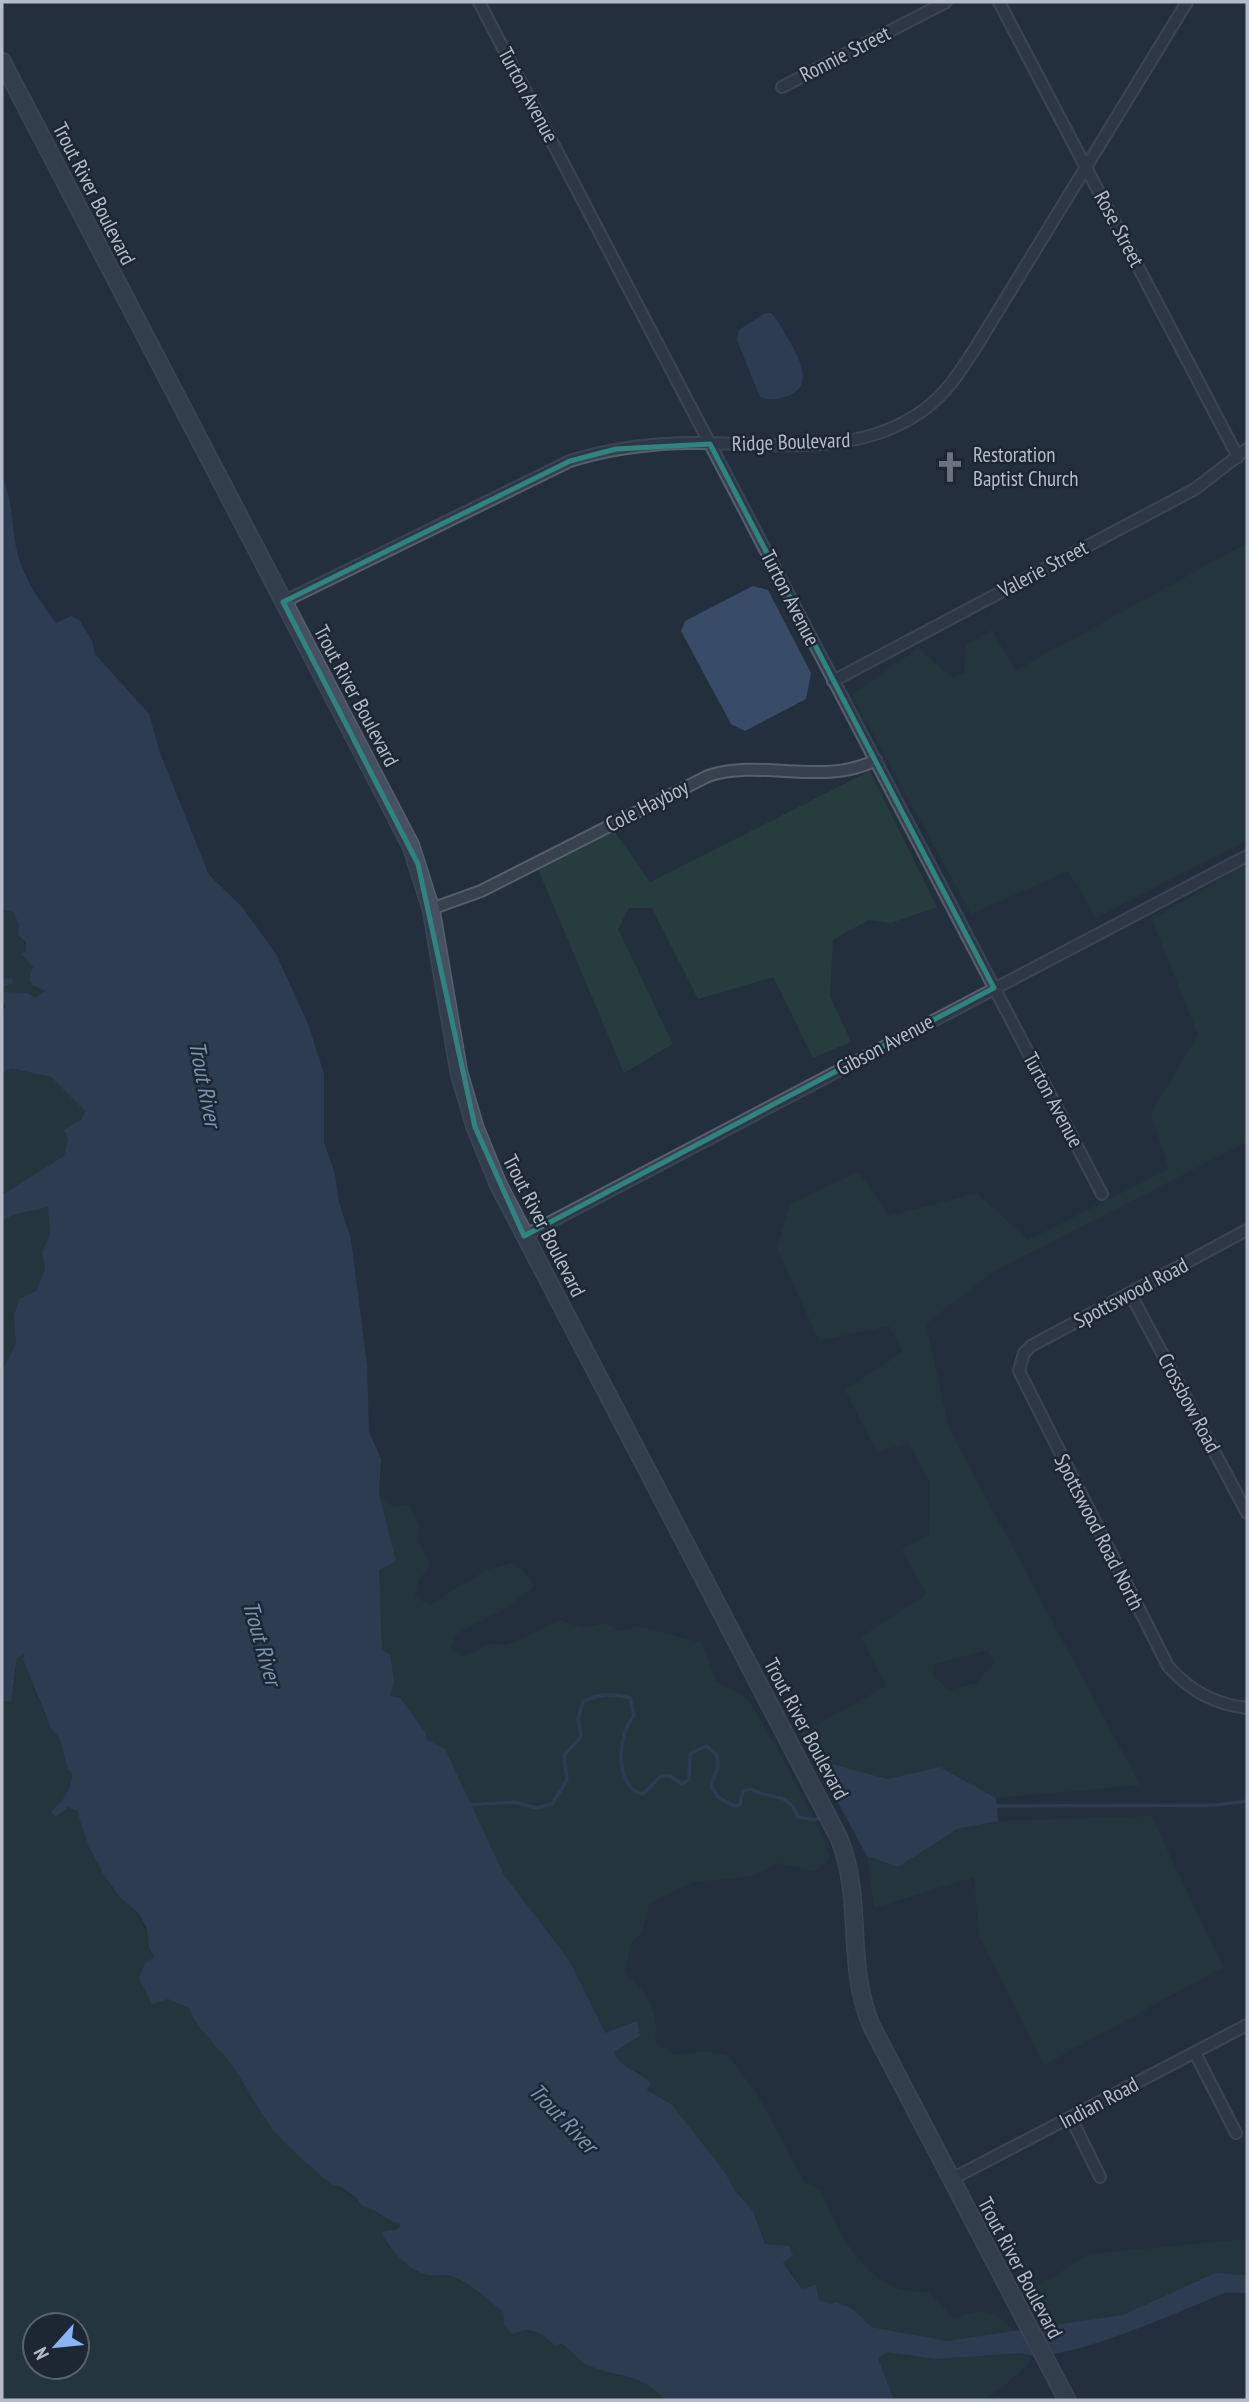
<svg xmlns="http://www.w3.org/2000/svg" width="1249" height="2402" viewBox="0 0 1249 2402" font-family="'PT Sans Narrow',sans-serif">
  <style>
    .green { fill: #263c3f; fill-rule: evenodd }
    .water { fill: #394c67 }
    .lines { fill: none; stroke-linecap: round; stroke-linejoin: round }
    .stream { stroke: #394c67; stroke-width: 3.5 }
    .street-casing { stroke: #565f6c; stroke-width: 14 }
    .secondary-casing { stroke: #565f6c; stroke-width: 19 }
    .street { stroke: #38414e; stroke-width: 10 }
    .secondary { stroke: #465061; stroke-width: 16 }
    .marked { fill: none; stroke: #308480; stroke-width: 5; stroke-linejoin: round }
    .labels { text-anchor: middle; stroke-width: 5; stroke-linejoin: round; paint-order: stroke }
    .street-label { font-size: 21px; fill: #b4bcc9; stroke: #1d2633 }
    .poi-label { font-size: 21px; fill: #b4bcc9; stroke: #1d2633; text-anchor: start }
    .water-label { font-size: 23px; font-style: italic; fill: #7c92b1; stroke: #1d2633 }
  </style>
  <rect width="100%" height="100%" fill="#242f3e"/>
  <!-- green -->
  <path class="green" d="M1247 543V840L1096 918 1068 871 971 914 852 695 918 648 952 678 964 673 966 645 992 630 1015 671Z
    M870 771 937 907 891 923 868 920 833 940 830 996 851 1042 813 1058 773 977 698 999 652 908H629L618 929 673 1044 624 1073 538 869 614 831 650 882Z
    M1247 863V1142L994 1271 926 1324 949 1429 1140 1785 996 1798 940 1767 887 1779 814 1759 801 1734 886 1686 861 1637 927 1594 902 1550 929 1534 930 1482 909 1443 877 1452 845 1390 903 1352 889 1326 819 1341 777 1248 790 1204 859 1172 889 1216 977 1193 1028 1240 1169 1169 1151 1113 1198 1035 1152 920ZM987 1650 994 1662 977 1683 949 1690 933 1676 934 1664Z
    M2 909 13 912 19 924 18 935C31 946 33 968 32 985L46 991 45 994 35 998 3 992 4 986 14 983 12 978 2 979Z
    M10 1068 51 1077 85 1111 68 1139 64 1156 2 1195V1075Z
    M48 1207 50 1235 42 1252 45 1269 36 1291 14 1316 16 1344 2 1371V1221L13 1215Z
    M379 1494 393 1507 409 1505 419 1525 418 1541 430 1565 418 1581 415 1597 430 1605 486 1570 512 1563 526 1573 535 1586 508 1607 456 1634 451 1647 464 1657 491 1644 507 1645 561 1620 582 1628 604 1623 620 1631 638 1626 702 1643 716 1681 748 1700 777 1748 822 1835 830 1859 815 1871 777 1863 753 1876 694 1882 649 1904 642 1932 631 1943 625 1972C646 1992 660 2012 655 2042L675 2055 705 2051 728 2056 757 2094 805 2183 821 2191C841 2238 869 2296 928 2292L954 2319C984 2307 994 2309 1016 2333L947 2341 871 2327 854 2310 819 2300V2287L802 2289 794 2274 765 2245 753 2211 736 2192 724 2171 672 2106 647 2090 640 2072C628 2069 618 2064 613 2052L640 2036 636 2021 605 2033 569 1960 504 1875 462 1788 390 1697 382 1650 379 1570 396 1561Z
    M26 1653 25 1664 29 1668 36 1695 51 1728 60 1739 68 1770 72 1772C73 1787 63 1803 51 1811L68 1807 77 1811C87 1833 92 1855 105 1876 124 1906 145 1910 149 1948L154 1952 168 1999 189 2008C195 2025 214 2044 227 2059 243 2078 252 2104 268 2123 287 2145 310 2164 331 2184 348 2189 357 2206 373 2208L377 2214 402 2224 398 2229 382 2232 428 2275 454 2277 491 2299 520 2330 543 2332 548 2339 573 2351 582 2361 615 2375 640 2380 656 2389 666 2400H2V1701H11L10 1692 15 1686 17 1658ZM35 2325H77V2367H35Z
    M1151 1816 1223 1967 1044 2065 979 1936 974 1877 874 1908 867 1856 898 1867 958 1829 998 1821Z
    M1247 2239V2275L1215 2273 1123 2315 1043 2328 1029 2292 1089 2254Z
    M887 2352 935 2359 1021 2353 1030 2357 1028 2365 999 2390 982 2400H894L878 2357Z"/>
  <!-- water -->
  <path class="water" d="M765 313H771L777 320C788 341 822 383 788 396 778 399 770 401 760 397L737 340 739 330Z
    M2 476C15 503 10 534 20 562 28 585 42 604 56 623L71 616 80 621 92 641 95 654 149 714 160 753 209 875 242 907 276 954 308 1024 324 1074V1142L335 1174 338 1199 351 1240 367 1365 369 1432 381 1459 379 1494 396 1561 379 1570 382 1650 390 1655 394 1681 390 1696 400 1698 425 1732 427 1740 445 1749 504 1875 569 1960 605 2033 637 2021 640 2036 614 2052C620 2069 639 2070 650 2083L647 2090 672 2105 724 2171 736 2192 753 2211 765 2244 789 2246 793 2255 783 2263 802 2289 816 2285 819 2300 832 2304 836 2302 854 2310 871 2327 947 2341 1123 2315 1215 2273 1247 2275V2293H1225C1186 2308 1055 2369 1021 2353L935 2359 887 2352 878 2358 894 2400H666C658 2393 651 2385 640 2381 622 2373 600 2373 583 2362 576 2357 570 2349 562 2344L555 2345C541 2334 532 2325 512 2334L504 2324V2314C494 2303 466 2280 451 2276 444 2275 436 2276 429 2275 406 2270 392 2251 381 2232L398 2229 401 2224C385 2221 378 2209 362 2206 356 2195 343 2187 331 2184 309 2165 286 2147 268 2123 253 2103 243 2078 227 2059 214 2044 195 2025 189 2008L168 1999 152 2004 139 1978 145 1963 155 1957 149 1948 147 1928 138 1913 120 1897 104 1875 89 1847 77 1811 68 1807 55 1817 51 1811C63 1803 73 1786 72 1773L68 1770 60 1739 51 1728 23 1659 25 1654 17 1658 11 1701H2V1371L16 1344 14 1316 19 1299 36 1291 45 1269 42 1252 50 1235 48 1207 13 1215 2 1221V1195L64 1156 68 1139 64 1130 81 1120 85 1111 51 1077 10 1068 2 1075V1010L6 1007 2 1000V979L12 978 14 983 4 986 3 992 28 993 35 998 46 991 32 985 29 979 33 967 22 954 26 951V942L18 935 19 924 13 912 2 909Z
    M753 586 768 590 811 673 806 699 745 731 731 724 681 631 685 621Z
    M814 1759 887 1779 940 1767 996 1798 998 1821 957 1829 898 1867 867 1856Z"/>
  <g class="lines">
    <!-- stream -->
    <path class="stream" d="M466 1805 515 1802 536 1808 552 1804 567 1780 564 1755 581 1737 578 1718 583 1702C600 1693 612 1693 630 1698L634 1716C617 1734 614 1788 643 1794L661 1776H670L682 1784 689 1779 690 1754 706 1746 717 1755 718 1766 711 1786 718 1797 734 1806 740 1805 743 1791 751 1789C773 1802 787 1789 798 1817L815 1820 824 1816
      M994 1806 1215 1805 1247 1801"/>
    <defs>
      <path id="street" d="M479 2 1102 1194
        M999 2 1238 457
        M782 87 946 2
        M283 602 570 461C608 449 646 444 686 443 767 441 855 461 925 409 947 393 961 370 976 347L1187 2
        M833 681 1195 489 1247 449
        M431 909 481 891 708 776C762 758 823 787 876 760
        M1247 1230 1031 1346 1024 1353 1019 1371 1168 1666C1190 1691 1214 1704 1247 1708
        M524 1236 1247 856
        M1130 1293 1247 1513
        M1195 2053 1236 2133
        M1071 2118 1100 2177
        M950 2180 1247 2025"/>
      <path id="secondary" d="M2 61 411 846 431 909 459 1073 475 1127 498 1184 839 1838C864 1900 845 1961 871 2025L1067 2400"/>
    </defs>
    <!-- street casing -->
    <use href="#street" class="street-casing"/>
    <!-- secondary casing -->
    <use href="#secondary" class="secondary-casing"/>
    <!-- street -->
    <use href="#street" class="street"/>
    <!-- secondary -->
    <use href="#secondary" class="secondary"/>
  </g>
  <!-- marked area -->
  <path d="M0 0H1249V2402H0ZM710 444 994 988 524 1236 475 1127 418 864 283 602 570 461 616 449Z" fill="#242f3e" fill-opacity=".55" fill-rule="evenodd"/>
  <path class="marked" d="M710 444 994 988 524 1236 475 1127 418 864 283 602 570 461 616 449Z"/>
  <!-- icons -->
  <defs>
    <symbol id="church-bare" viewBox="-9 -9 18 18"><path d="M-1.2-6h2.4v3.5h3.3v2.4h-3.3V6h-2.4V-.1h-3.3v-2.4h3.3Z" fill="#6b7280" stroke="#1d2633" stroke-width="2.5" paint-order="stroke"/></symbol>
  </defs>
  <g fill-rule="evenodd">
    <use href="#church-bare" x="928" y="445" width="44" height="44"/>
  </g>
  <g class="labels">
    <!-- street labels -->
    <g class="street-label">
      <text transform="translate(845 54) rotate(-27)" y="7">Ronnie Street</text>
      <text transform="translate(528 95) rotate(62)" y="7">Turton Avenue</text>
      <text transform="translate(94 194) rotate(63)" y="7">Trout River Boulevard</text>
      <text transform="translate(1119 229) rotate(62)" y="7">Rose Street</text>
      <text transform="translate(791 442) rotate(-2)" y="7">Ridge Boulevard</text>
      <text transform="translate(1043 569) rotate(-28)" y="7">Valerie Street</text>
      <text transform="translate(790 598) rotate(63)" y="7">Turton Avenue</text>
      <text transform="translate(356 696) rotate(62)" y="7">Trout River Boulevard</text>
      <text transform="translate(647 806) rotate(-27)" y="7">Cole Hayboy</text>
      <text transform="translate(885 1045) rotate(-28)" y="7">Gibson Avenue</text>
      <text transform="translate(1053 1100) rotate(62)" y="7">Turton Avenue</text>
      <text transform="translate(544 1226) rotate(63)" y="7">Trout River Boulevard</text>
      <text transform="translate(1131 1293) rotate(-28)" y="7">Spottswood Road</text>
      <text transform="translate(1189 1403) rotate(62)" y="7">Crossbow Road</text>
      <text transform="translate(1099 1532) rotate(63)" y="7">Spottswood Road North</text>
      <text transform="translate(806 1729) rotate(62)" y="7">Trout River Boulevard</text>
      <text transform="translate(1099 2103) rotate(-28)" y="7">Indian Road</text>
      <text transform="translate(1020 2268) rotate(62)" y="7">Trout River Boulevard</text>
    </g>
    <!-- poi labels -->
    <g class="poi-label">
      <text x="973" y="462">Restoration<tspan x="973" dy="24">Baptist Church</tspan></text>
    </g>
    <!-- water labels -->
    <g class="water-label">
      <text transform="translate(205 1084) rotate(79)" y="8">Trout River</text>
      <text transform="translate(262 1643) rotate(74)" y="8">Trout River</text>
      <text transform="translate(563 2118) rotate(46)" y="8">Trout River</text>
    </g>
  </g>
  <!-- border -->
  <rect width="1249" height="2402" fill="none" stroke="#b4bcc9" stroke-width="7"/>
  <!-- north arrow -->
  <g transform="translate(56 2346) rotate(243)"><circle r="33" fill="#1d2633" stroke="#59626f" stroke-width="2"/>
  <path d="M0-5L12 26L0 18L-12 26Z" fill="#8ab4f8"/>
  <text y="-10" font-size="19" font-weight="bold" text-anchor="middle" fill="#b4bcc9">N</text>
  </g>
</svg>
